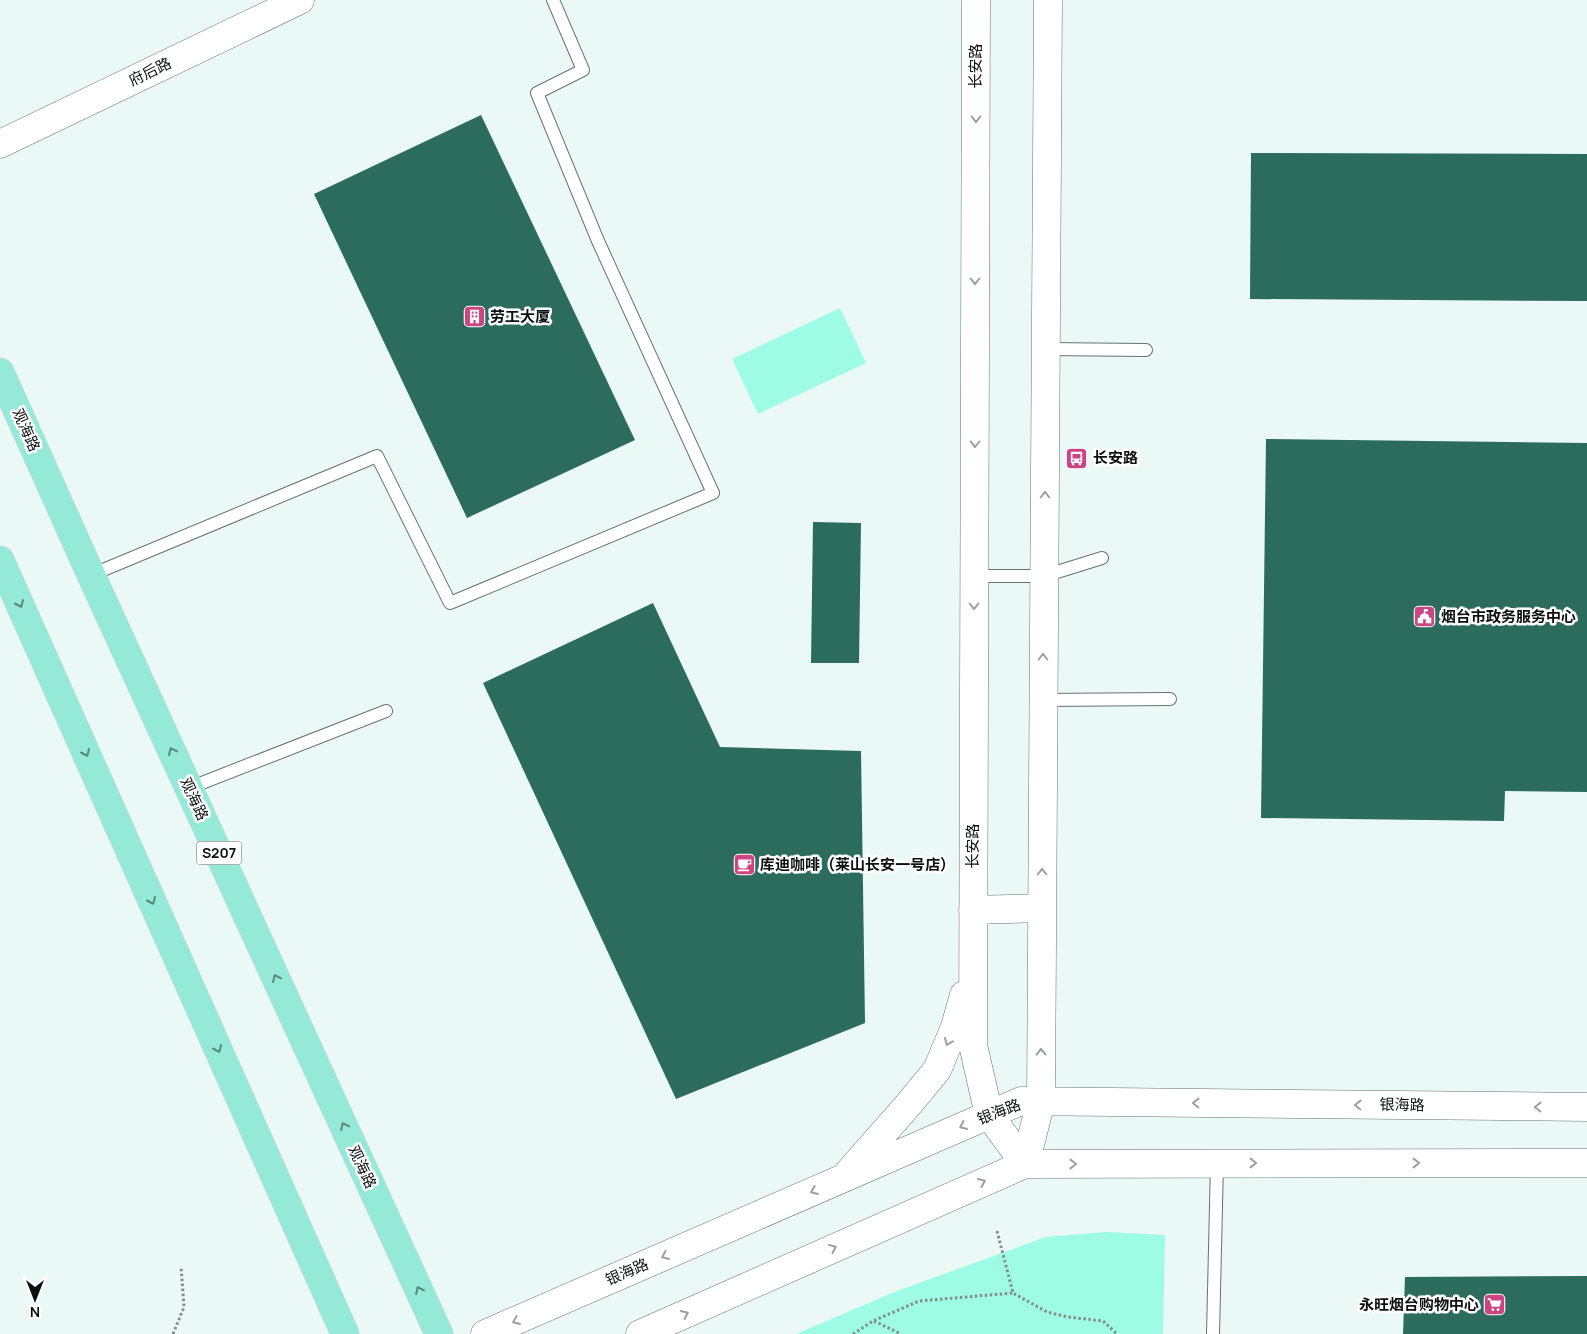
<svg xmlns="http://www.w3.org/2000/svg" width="1587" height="1334" viewBox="0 0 1587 1334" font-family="Manrope,'Noto Sans SC',sans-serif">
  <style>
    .green { fill: #9efce4 }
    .building { fill: #2b6c5d }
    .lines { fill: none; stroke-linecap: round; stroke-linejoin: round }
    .lane-casing { stroke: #66736f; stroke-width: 14 }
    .secondary-casing { stroke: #66736f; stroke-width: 29 }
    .primary-casing { stroke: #d3d4d4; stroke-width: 29 }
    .path { stroke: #838e8b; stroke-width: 3; stroke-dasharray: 2.5 2.5; stroke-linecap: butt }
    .lane { stroke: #fff; stroke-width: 12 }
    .secondary { stroke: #fff; stroke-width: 28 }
    .primary { stroke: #95e9d7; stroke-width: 28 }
    .oneway { stroke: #9ea09f }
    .oneway2 { stroke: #57887d }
    .labels { text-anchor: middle; stroke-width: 5; stroke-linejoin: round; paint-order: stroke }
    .shield { fill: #fff; stroke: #555858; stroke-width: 1 }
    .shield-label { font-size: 14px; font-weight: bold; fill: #0c1110 }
    .street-label { font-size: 15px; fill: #0c1110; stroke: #fff }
    .poi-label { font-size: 15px; font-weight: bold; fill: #0c1110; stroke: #fff; text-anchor: start }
  </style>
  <rect width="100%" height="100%" fill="#eaf9f5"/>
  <!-- green -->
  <path class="green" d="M840 308 866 363 758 414 732 359Z
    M1106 1232 1165 1235 1163 1334H796L897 1291 1046 1237Z"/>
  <!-- building -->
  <path class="building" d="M481 115 635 440 467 518 314 194Z
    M1251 153 1587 154V301L1250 299Z
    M1266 439 1587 443V792L1505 791 1504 821 1261 818Z
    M813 522 861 523 859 663H811Z
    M653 603 720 747 861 751 865 1023 676 1099 483 683Z
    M1587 1276V1334H1403L1405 1277Z"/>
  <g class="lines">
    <defs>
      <path id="lane" d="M1045 349 1146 350
        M91 575 377 456 450 603 713 493 598 241 537 93 583 70 553 0
        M974 576H1044L1102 558
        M1043 700 1170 699
        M189 788 386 711
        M1213 1334 1217 1163"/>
      <path id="secondary" d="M976 0 973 1045 989 1115 1025 1164
        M0 144 300 0
        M973 910 1042 908
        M1025 1164 1041 1101 1048 0
        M849 1172 908 1105 937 1070 955 1027 964 995
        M485 1334 1021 1101 1587 1107
        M640 1334 1025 1164 1587 1163"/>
      <path id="primary" d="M0 372 91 575 439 1334
        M0 560 345 1334"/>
    </defs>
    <!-- lane casing -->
    <use href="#lane" class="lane-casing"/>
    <!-- secondary casing -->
    <use href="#secondary" class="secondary-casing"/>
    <!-- primary casing -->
    <use href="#primary" class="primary-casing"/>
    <!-- path -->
    <path class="path" d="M997 1231 1013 1293 1047 1312 1068 1317 1103 1321 1117 1334
      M874 1321 901 1334
      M173 1334 184 1307 181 1266
      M853 1334 873 1321 919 1301 1013 1293"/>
    <!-- lane -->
    <use href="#lane" class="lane"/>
    <!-- secondary -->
    <use href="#secondary" class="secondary"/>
    <!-- primary -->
    <use href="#primary" class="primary"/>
  </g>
  <!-- one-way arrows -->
  <defs><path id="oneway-chevron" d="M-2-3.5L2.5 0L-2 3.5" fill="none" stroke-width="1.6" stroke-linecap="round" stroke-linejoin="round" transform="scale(1.25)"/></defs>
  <g class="oneway">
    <use href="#oneway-chevron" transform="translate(976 119) rotate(90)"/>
    <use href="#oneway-chevron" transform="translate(975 281) rotate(90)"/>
    <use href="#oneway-chevron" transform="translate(975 444) rotate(90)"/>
    <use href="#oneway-chevron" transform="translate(1045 495) rotate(-90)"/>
    <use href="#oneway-chevron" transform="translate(974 606) rotate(90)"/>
    <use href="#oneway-chevron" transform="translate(1043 657) rotate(-90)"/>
    <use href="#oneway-chevron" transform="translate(1042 872) rotate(-90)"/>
    <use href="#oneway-chevron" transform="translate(948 1042) rotate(113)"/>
    <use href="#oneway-chevron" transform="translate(1041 1052) rotate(-91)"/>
    <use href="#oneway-chevron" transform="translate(1196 1103) rotate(-179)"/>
    <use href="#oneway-chevron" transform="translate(1358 1105) rotate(-179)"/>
    <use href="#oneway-chevron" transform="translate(1538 1107) rotate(-179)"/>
    <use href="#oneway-chevron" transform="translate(963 1126) rotate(156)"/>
    <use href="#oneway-chevron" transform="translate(1253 1163)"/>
    <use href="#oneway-chevron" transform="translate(1416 1163)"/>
    <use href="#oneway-chevron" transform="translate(1073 1164)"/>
    <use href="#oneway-chevron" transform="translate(982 1182) rotate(-24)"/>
    <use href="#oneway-chevron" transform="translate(814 1191) rotate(157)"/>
    <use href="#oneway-chevron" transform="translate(833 1248) rotate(-24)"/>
    <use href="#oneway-chevron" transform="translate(665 1256) rotate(157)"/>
    <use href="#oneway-chevron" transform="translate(685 1314) rotate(-24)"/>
    <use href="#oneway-chevron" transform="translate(516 1321) rotate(157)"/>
  </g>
  <g class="oneway2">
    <use href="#oneway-chevron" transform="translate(20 604) rotate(66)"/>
    <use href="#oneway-chevron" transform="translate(172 751) rotate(-115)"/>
    <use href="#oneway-chevron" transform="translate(86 753) rotate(66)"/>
    <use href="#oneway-chevron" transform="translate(152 901) rotate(66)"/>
    <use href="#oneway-chevron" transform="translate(276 978) rotate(-115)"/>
    <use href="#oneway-chevron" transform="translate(218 1049) rotate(66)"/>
    <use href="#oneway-chevron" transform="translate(344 1126) rotate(-115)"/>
    <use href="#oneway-chevron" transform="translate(419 1290) rotate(-115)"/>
  </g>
  <!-- icons -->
  <defs>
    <symbol id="building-square" viewBox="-11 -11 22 22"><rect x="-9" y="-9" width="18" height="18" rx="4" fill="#cc4482" stroke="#fff"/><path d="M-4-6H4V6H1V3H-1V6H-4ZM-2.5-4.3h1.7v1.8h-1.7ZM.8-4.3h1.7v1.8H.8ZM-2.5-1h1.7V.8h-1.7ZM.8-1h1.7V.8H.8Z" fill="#fff"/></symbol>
    <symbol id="bus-square" viewBox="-11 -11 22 22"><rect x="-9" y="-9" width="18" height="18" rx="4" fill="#cc4482" stroke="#fff"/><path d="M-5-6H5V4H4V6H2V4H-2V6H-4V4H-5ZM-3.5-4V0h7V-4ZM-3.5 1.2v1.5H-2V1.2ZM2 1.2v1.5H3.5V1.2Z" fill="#fff"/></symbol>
    <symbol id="civic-square" viewBox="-11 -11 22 22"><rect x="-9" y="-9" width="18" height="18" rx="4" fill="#cc4482" stroke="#fff"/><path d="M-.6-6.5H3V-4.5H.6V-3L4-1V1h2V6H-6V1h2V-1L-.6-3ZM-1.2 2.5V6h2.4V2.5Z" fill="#fff"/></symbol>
    <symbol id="cafe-square" viewBox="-11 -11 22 22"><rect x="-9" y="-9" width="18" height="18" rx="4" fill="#cc4482" stroke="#fff"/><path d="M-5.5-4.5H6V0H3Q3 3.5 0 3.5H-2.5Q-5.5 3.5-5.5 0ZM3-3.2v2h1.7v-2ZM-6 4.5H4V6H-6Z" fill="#fff"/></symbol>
    <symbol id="supermarket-square" viewBox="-11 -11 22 22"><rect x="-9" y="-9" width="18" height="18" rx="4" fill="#cc4482" stroke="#fff"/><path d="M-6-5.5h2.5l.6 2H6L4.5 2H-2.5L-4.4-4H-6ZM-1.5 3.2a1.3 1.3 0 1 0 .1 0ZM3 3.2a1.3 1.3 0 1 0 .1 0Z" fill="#fff"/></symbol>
  </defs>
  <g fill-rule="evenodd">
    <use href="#building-square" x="462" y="304" width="25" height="25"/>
    <use href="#bus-square" x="1064" y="446" width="25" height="25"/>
    <use href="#civic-square" x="1412" y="604" width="25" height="25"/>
    <use href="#cafe-square" x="732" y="852" width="25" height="25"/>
    <use href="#supermarket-square" x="1482" y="1292" width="25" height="25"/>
  </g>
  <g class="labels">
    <!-- shield labels -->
    <rect class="shield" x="196.5" y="841.5" width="45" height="23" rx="4"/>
    <g class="shield-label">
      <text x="219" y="858">S207</text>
    </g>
    <!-- street labels -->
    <g class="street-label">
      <text transform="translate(976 66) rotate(-90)" y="5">长安路</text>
      <text transform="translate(150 72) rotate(-26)" y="5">府后路</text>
      <text transform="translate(26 430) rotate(66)" y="5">观海路</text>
      <text transform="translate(194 799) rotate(65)" y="5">观海路</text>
      <text transform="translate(973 846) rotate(-90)" y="5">长安路</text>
      <text transform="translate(1402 1105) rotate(1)" y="5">银海路</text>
      <text transform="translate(999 1112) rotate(-21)" y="5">银海路</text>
      <text transform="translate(362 1167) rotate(65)" y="5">观海路</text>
      <text transform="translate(627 1272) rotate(-23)" y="5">银海路</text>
    </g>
    <!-- poi labels -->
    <g class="poi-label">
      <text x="490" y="322">劳工大厦</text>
      <text x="1093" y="463">长安路</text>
      <text x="1441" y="622">烟台市政务服务中心</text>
      <text x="760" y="870">库迪咖啡（莱山长安一号店）</text>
      <text x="1479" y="1310" text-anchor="end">永旺烟台购物中心</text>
    </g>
  </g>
  <!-- north arrow -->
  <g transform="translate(35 1299) rotate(180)" stroke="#ffffff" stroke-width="4" paint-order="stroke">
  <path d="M0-4L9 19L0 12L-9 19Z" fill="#0c1110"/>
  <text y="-8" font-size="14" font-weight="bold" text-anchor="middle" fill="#0c1110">N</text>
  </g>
</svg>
